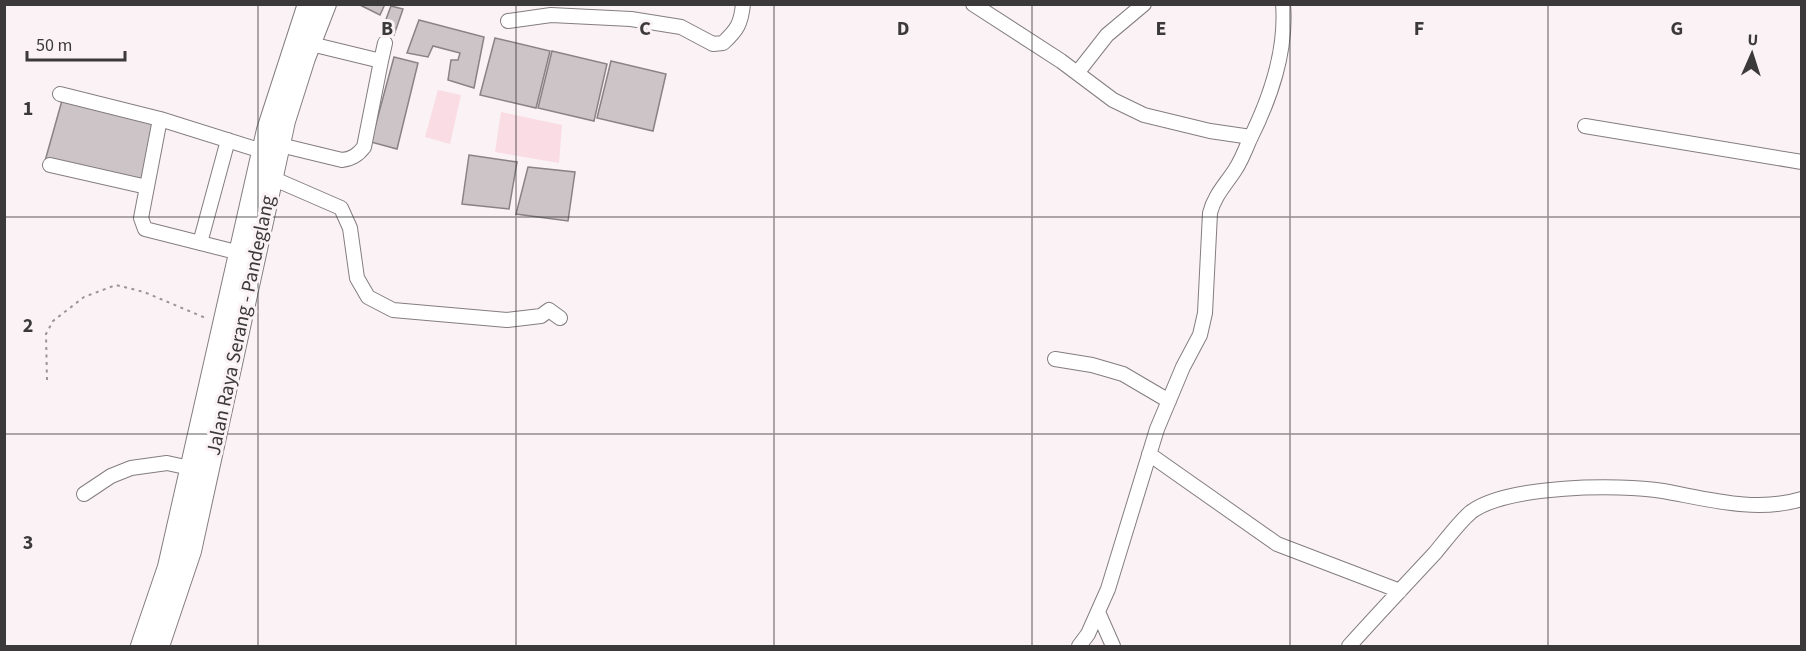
<svg xmlns="http://www.w3.org/2000/svg" width="1806" height="651" viewBox="0 0 1806 651" font-family="'Source Sans 3',sans-serif">
  <style>
    .green { fill: #fadce5 }
    .building { fill: #ccc4c6; stroke: #8a8385; stroke-width: 1.5 }
    .lines { fill: none; stroke-linecap: round; stroke-linejoin: round }
    .minor-casing { stroke: #847d7f; stroke-width: 16 }
    .highway-casing { stroke: #847d7f; stroke-width: 22 }
    .path { stroke: #9b9597; stroke-width: 2; stroke-dasharray: 3 4.5; stroke-linecap: butt }
    .minor { stroke: #fff; stroke-width: 14 }
    .highway { stroke: #fff; stroke-width: 20 }
    .grid { fill: none; stroke: #3c393a; stroke-width: 1.5; stroke-opacity: 0.55 }
    .labels { text-anchor: middle; stroke-width: 6; stroke-linejoin: round; paint-order: stroke }
    .street-label { font-size: 20px; fill: #3c393a; stroke: #faf2f4 }
    .grid-label { font-size: 20px; text-anchor: middle; font-weight: bold; fill: #3c393a; stroke: #faf2f4; stroke-width: 6; stroke-linejoin: round; paint-order: stroke }
  </style>
  <rect width="100%" height="100%" fill="#faf2f4"/>
  <!-- green -->
  <path class="green" d="M438 90 461 95 450 144 425 137Z
    M501 112 562 125 559 163 495 152Z"/>
  <!-- building -->
  <path class="building" d="M358 4H385L380 15Z
    M391 6 403 9 394 35 382 30Z
    M419 20 484 37 474 88 448 80 451 60H458L460 53 433 46 428 57 407 53Z
    M495 38 550 51 536 108 480 95Z
    M552 51 607 64 594 121 538 108Z
    M394 57 418 63 397 149 371 142Z
    M611 61 666 74 653 131 597 118Z
    M63 97 158 120 144 183 45 161Z
    M469 155 517 162 509 209 462 204Z
    M528 167 575 172 568 221 516 214Z"/>
  <g class="lines">
    <defs>
      <path id="minor" d="M973 4 1061 61 1113 100 1144 115 1210 131 1251 137
        M508 21 551 15 631 19 681 27 713 44 723 43C737 30 741 24 743 4
        M381 61 385 43
        M1078 72 1107 35 1144 4
        M60 94 160 119 141 218 145 229 248 255
        M160 119 262 151
        M1585 126 1802 162
        M280 145 342 160C352 159 358 155 364 147L381 61 311 44
        M50 165 147 187
        M272 178 341 208 350 228 357 278 368 297 393 310 507 320 541 316 549 310 560 318
        M200 243 228 140
        M1055 359 1092 365 1123 374 1169 401
        M1149 454 1277 544 1400 591
        M84 494 111 476 131 468 167 463 190 468
        M1098 612 1113 646
        M1079 646 1088 634 1108 589 1157 429 1183 367 1200 335 1205 313 1210 213C1214 196 1226 184 1235 170 1241 161 1245 151 1249 141 1270 99 1287 52 1283 4
        M1349 646C1377 615 1406 584 1435 553 1445 541 1460 521 1471 512 1507 485 1619 484 1663 491 1708 499 1756 513 1802 499"/>
      <path id="highway" d="M141 646 168 567 267 130 308 4
        M159 646 191 551 285 121 305 58 326 4"/>
    </defs>
    <!-- minor casing -->
    <use href="#minor" class="minor-casing"/>
    <!-- highway casing -->
    <use href="#highway" class="highway-casing"/>
    <!-- path -->
    <path class="path" d="M47 380 46 334 53 321 84 297 116 285 144 292 208 319"/>
    <!-- minor -->
    <use href="#minor" class="minor"/>
    <!-- highway -->
    <use href="#highway" class="highway"/>
  </g>
  <!-- grid -->
  <path class="grid" d="M258 4V646M516 4V646M774 4V646M1032 4V646M1290 4V646M1548 4V646M4 217H1802M4 434H1802"/>
  <g class="labels">
    <!-- street labels -->
    <g class="street-label">
      <text transform="translate(240 325) rotate(-78)" y="7">Jalan Raya Serang - Pandeglang</text>
    </g>
  </g>
  <g class="grid-label">
    <text x="387" y="35">B</text>
    <text x="645" y="35">C</text>
    <text x="903" y="35">D</text>
    <text x="1161" y="35">E</text>
    <text x="1419" y="35">F</text>
    <text x="1677" y="35">G</text>
    <text x="28" y="115">1</text>
    <text x="28" y="332">2</text>
    <text x="28" y="549">3</text>
  </g>
  <!-- border -->
  <rect width="1806" height="651" fill="none" stroke="#3c393a" stroke-width="12"/>
  <!-- north arrow -->
  <g transform="translate(1752 54) rotate(3)" stroke="#faf2f4" stroke-width="4.5" paint-order="stroke">
  <path d="M0-4.5L10 22L0 15L-10 22Z" fill="#3c393a"/>
  <text y="-9" font-size="16" font-weight="bold" text-anchor="middle" fill="#3c393a">U</text>
  </g>
  <!-- scale -->
  <path d="M27 51v9h98v-9" fill="none" stroke="#3c393a" stroke-width="3"/>
  <text x="36" y="51" font-size="18" fill="#3c393a" stroke="#faf2f4" stroke-width="4.5" paint-order="stroke">50 m</text>
</svg>
